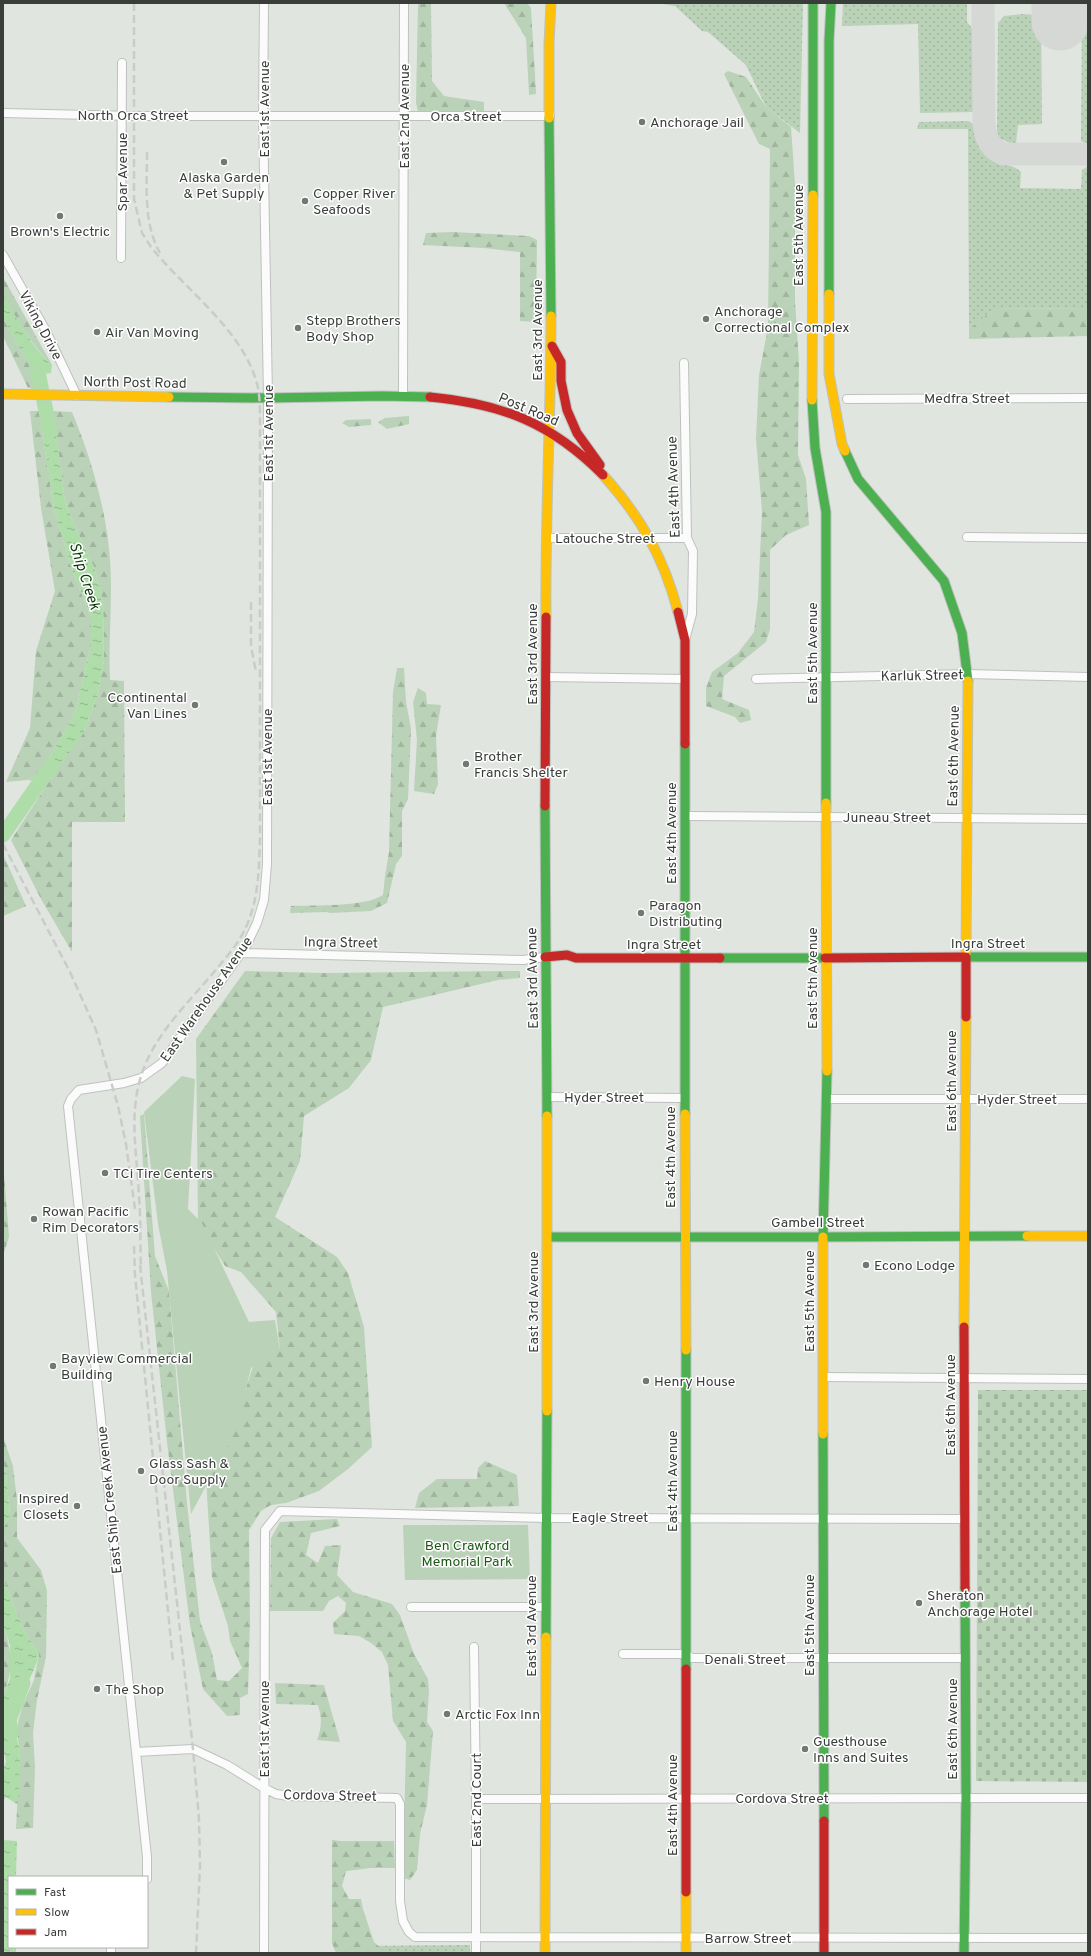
<svg xmlns="http://www.w3.org/2000/svg" width="1091" height="1956" viewBox="0 0 1091 1956" font-family="Overpass,sans-serif">
  <style>
    .grass { fill: url(#grass-dots) }
    .forest { fill: url(#forest-firs) }
    .cemetery { fill: url(#cemetery-stones) }
    .park { fill: #bad2b7 }
    .water { fill: url(#water-ripples) }
    .lines { fill: none; stroke-linecap: round; stroke-linejoin: round }
    .river { stroke: #afddaa; stroke-width: 15 }
    .taxiway { stroke: #d5d8d5; stroke-width: 23 }
    .runway { stroke: #d5d8d5; stroke-width: 57 }
    .street-casing { stroke: #bec2be; stroke-width: 10 }
    .fast-casing { stroke: #bec2be; stroke-width: 11 }
    .slow-casing { stroke: #bec2be; stroke-width: 11 }
    .jam-casing { stroke: #bec2be; stroke-width: 11 }
    .street { stroke: #fafbfa; stroke-width: 8 }
    .fast { stroke: #4caf50; stroke-width: 9 }
    .slow { stroke: #ffc107; stroke-width: 9 }
    .jam { stroke: #c62828; stroke-width: 9 }
    .rail { stroke: #caccca; stroke-width: 2.5; stroke-dasharray: 8 4; stroke-linecap: butt }
    .poi-dot { fill: #747874; stroke: #fff; stroke-width: 1.5 }
    .labels { text-anchor: middle; stroke-width: 3; stroke-linejoin: round; paint-order: stroke }
    .street-label { font-size: 14px; fill: #3a3e3a; stroke: #fff }
    .poi-label { font-size: 14px; fill: #3a3e3a; stroke: #fff; text-anchor: start }
    .park-label { font-size: 14px; fill: #1c5917; stroke: #fff }
    .water-label { font-size: 15px; font-style: italic; fill: #0c3709; stroke: #fff }
  </style>
  <defs>
    <pattern id="grass-dots" width="8" height="8" patternUnits="userSpaceOnUse"><rect width="8" height="8" fill="#bad2b7"/><path d="M2 2h.1M6 6h.1" fill="none" stroke="#a1b59e" stroke-width="1.8" stroke-linecap="round"/></pattern>
    <pattern id="forest-firs" width="22" height="20" patternUnits="userSpaceOnUse"><rect width="22" height="20" fill="#bad2b7"/><path d="M5 1l3.5 6h-7zM16 11l3.5 6h-7z" fill="#a1b59e"/></pattern>
    <pattern id="cemetery-stones" width="16" height="16" patternUnits="userSpaceOnUse"><rect width="16" height="16" fill="#bad2b7"/><path d="M2 7V4a2 2 0 0 1 4 0v3zM10 15v-3a2 2 0 0 1 4 0v3z" fill="#a1b59e"/></pattern>
    <pattern id="water-ripples" width="26" height="14" patternUnits="userSpaceOnUse"><rect width="26" height="14" fill="#afddaa"/><path d="M2 4q2-2 4 0t4 0M15 11q2-2 4 0t4 0" fill="none" stroke="#8fb58b"/></pattern>
  </defs>
  <rect width="100%" height="100%" fill="#e0e5e0"/>
  <!-- grass -->
  <path class="grass" d="M656 3H803L800 133 766 107 746 65 708 32 702 31 675 6Z
    M843 3H967V22L972 28 975 36V112L920 113 918 24 842 26Z
    M1082 3H1088V144L1081 141Z
    M1022 14 1034 15 1041 20 1042 124 1018 125 1016 143H1010L999 138 997 131 998 23 1004 16Z
    M968 121 976 126C978 143 983 158 1001 163 1009 166 1015 166 1021 172L1020 188 1081 189 1082 170 1088 166V308L994 309 969 329 968 129H917L919 122Z
    M470 1945V1953H349V1946Z"/>
  <!-- forest -->
  <path class="forest" d="M418 3H431L432 81 444 96 484 102V111H418L416 103Z
    M504 3H527L531 8 536 94 529 95 526 38Z
    M728 71 746 77 766 107 791 127 795 184V301L799 363 798 455 806 479 809 525 786 535 770 550V629L766 642 724 676 722 699 749 710 751 720 740 723 735 717 706 706V688L712 672 738 653 754 632 758 599 762 511 756 439 759 375 768 327 770 149 759 144 724 74Z
    M453 232 529 236 537 240 536 322 520 321V252L484 248 423 245 426 233Z
    M3 277 52 365C37 352 12 314 4 296 2 291 3 283 3 277Z
    M1088 308V336L969 339V329L994 309Z
    M3 318 33 372 34 389 28 388 3 336Z
    M30 411H41L42 430 54 509 72 570 91 617V645L75 713 41 772 27 780 6 782 30 728 36 651 55 591 41 508Z
    M53 411 72 412C91 458 106 508 110 559 113 599 108 640 110 680L124 681 125 822H72V952L41 899 11 840 63 760 84 732 98 694 104 660 103 602 94 567 78 533 65 501Z
    M409 416V424L387 429 378 422 385 418Z
    M371 419V425L349 427 342 423 346 420Z
    M397 668H404L406 702 411 729 408 799 402 811V856L396 864 387 903 371 911 330 913 326 912 290 913 291 906C314 905 365 907 383 895L385 876 389 852 393 692Z
    M418 688 426 693 427 704 441 705 436 735 438 784 434 794 414 791 417 740 413 702Z
    M3 854 26 906 3 916Z
    M245 971 324 973 520 971V978L498 980 383 1007 371 1060 349 1088 304 1116 300 1161 275 1217 337 1257 348 1273 364 1327 372 1447 348 1469 319 1491 286 1503 271 1505 261 1511 249 1530 250 1620 248 1694 240 1698V1715L227 1716 203 1689 190 1625 167 1442 151 1292 140 1116 144 1114 155 1256 169 1291 187 1503 200 1621 212 1653 217 1680 229 1681 242 1668 230 1641 228 1626 212 1577 205 1462 245 1391 257 1354 280 1350 276 1312 241 1272 225 1266 198 1223 196 1039Z
    M3 1161 9 1237 3 1256Z
    M3 1437 13 1466 17 1500V1538L41 1570 47 1591 46 1657 37 1700 33 1733 35 1767 33 1828 16 1829 20 1750 16 1730 23 1704 34 1680 39 1654 24 1631 3 1578V1529L10 1515 6 1472 3 1464Z
    M485 1461 517 1475 519 1506 415 1508 419 1493 437 1479H477L478 1468Z
    M337 1519 340 1526 311 1533 306 1555 318 1563 325 1546 341 1545 337 1575 353 1592 392 1604 400 1615 414 1654 428 1679 429 1691 427 1722 433 1731 427 1805 420 1834 417 1870 410 1880 403 1878 406 1742 393 1721 388 1665 382 1652 371 1643 359 1636 334 1634 333 1623 345 1611 346 1603 338 1596 329 1601 323 1611H270L271 1538 280 1522Z
    M3 1624C12 1651 14 1670 3 1696Z
    M275 1683 324 1685 340 1742 317 1740C322 1727 322 1718 318 1705L276 1704Z
    M332 1840 340 1841H394L395 1868H371L346 1871 342 1886 349 1899H361L363 1909 374 1942 386 1953H336L332 1943Z"/>
  <!-- cemetery -->
  <path class="cemetery" d="M978 1390H1088V1782L976 1781Z"/>
  <!-- park -->
  <path class="park" d="M182 1076 195 1079 188 1209 202 1223 249 1322 275 1320 280 1350 251 1368 235 1432 191 1514 167 1271 158 1224 144 1112Z
    M403 1525H528L530 1579 405 1580Z"/>
  <!-- water -->
  <path class="water" d="M3 294C16 317 32 348 52 365L51 373 33 376V372L3 318Z
    M41 411H53L65 501 78 533 94 567 103 602 104 660 98 694 84 732 48 783 27 780 41 772 75 713 91 645V617L72 570 54 509 42 430Z
    M3 1464 6 1472 10 1515 3 1529Z
    M3 1578 24 1631 39 1654C34 1676 22 1692 9 1711L20 1750 18 1805 6 1797 3 1801V1770L6 1762 3 1748V1696L10 1679V1645L3 1624Z
    M3 1840 17 1841 16 1877H9V1947H16V1953H3Z"/>
  <g class="lines">
    <!-- river -->
    <path class="river" d="M33 357 36 362 50 431
      M3 835 51 766
      M11 1734 9 1720 23 1683"/>
    <!-- taxiway -->
    <path class="taxiway" d="M983 3 984 123C985 137 989 148 1003 154H1088"/>
    <!-- runway -->
    <path class="runway" d="M1060 3V22"/>
    <defs>
      <path id="street" d="M3 113 134 116H550
        M3 255 45 329 77 396
        M121 258 122 63
        M684 363 687 538 693 551 692 614 685 640
        M403 397 404 3
        M847 399 1088 398
        M967 537 1088 538
        M546 538H687
        M546 677 685 679
        M756 679 968 674 1088 677
        M685 816 1088 819
        M241 953 523 960 545 957
        M547 1097 684 1098
        M827 1099H1088
        M823 1377 1088 1379
        M411 1607H545
        M474 1647 476 1799V1953
        M623 1654H685L692 1658H965
        M136 1752 193 1749 227 1765 264 1788 276 1794 288 1796 397 1798 400 1804V1901L403 1921 409 1932 415 1937 1088 1938
        M476 1799 1088 1798
        M147 1879V1857L136 1752 68 1106 71 1099 79 1090 124 1083 141 1078 162 1063 246 946 257 923 264 900 267 864 268 398 263 115 264 3
        M111 1953V1947
        M264 1953 265 1530 280 1511 546 1518 965 1519"/>
      <path id="fast" d="M549 118 551 316
        M813 195V3
        M829 294V41L831 3
        M169 397 267 398 382 396 430 397
        M812 400 815 448 826 512V803
        M845 451 858 479 944 581 962 633 968 681
        M685 744V1114
        M545 806 547 1116
        M966 954V957H1088
        M720 958H825
        M827 1071 823 1237 1027 1236
        M548 1237H823
        M686 1350V1669
        M823 1434 824 1821
        M546 1637 547 1411
        M964 1953 966 1798 965 1588"/>
      <path id="slow" d="M549 118V44L551 3
        M829 294V374L842 444 845 451
        M3 394 169 397
        M812 400 813 195
        M603 475C641 517 664 558 678 612
        M546 617C545 516 551 416 551 316
        M826 803 827 1071
        M966 954 968 681
        M685 1114 686 1350
        M547 1116V1411
        M1027 1236H1088
        M823 1237V1434
        M964 1327 966 1017
        M686 1892V1953
        M545 1953 546 1637"/>
      <path id="jam" d="M552 346 561 362V381L567 410 577 433 600 465
        M430 397C503 404 551 423 603 475
        M678 612 685 640V744
        M545 806 546 617
        M545 957 567 955 576 958H720
        M825 958 966 957V1017
        M964 1327 965 1588
        M686 1669V1892
        M824 1821V1953"/>
    </defs>
    <!-- street casing -->
    <use href="#street" class="street-casing"/>
    <!-- fast casing -->
    <use href="#fast" class="fast-casing"/>
    <!-- slow casing -->
    <use href="#slow" class="slow-casing"/>
    <!-- jam casing -->
    <use href="#jam" class="jam-casing"/>
    <!-- street -->
    <use href="#street" class="street"/>
    <!-- fast -->
    <use href="#fast" class="fast"/>
    <!-- slow -->
    <use href="#slow" class="slow"/>
    <!-- jam -->
    <use href="#jam" class="jam"/>
    <!-- rail -->
    <path class="rail" d="M134 3V199L142 233 151 247C185 290 246 332 258 388 260 399 260 410 260 421V838C259 867 259 899 246 927 240 941 229 954 219 966 193 998 161 1027 145 1065 127 1109 137 1151 139 1196 141 1220 140 1245 141 1269
      M147 152C147 186 143 223 160 253
      M251 602V646L256 672
      M3 844 70 972 96 1030 118 1106 126 1144 135 1209
      M134 1246 135 1275 173 1662
      M140 1265 193 1749 199 1819 200 1866 196 1953"/>
  </g>
  <!-- markers -->
  <g class="poi-dot">
    <circle cx="642" cy="122" r="4"/>
    <circle cx="224" cy="162" r="4"/>
    <circle cx="305" cy="201" r="4"/>
    <circle cx="60" cy="216" r="4"/>
    <circle cx="706" cy="319" r="4"/>
    <circle cx="298" cy="328" r="4"/>
    <circle cx="97" cy="332" r="4"/>
    <circle cx="195" cy="705" r="4"/>
    <circle cx="466" cy="764" r="4"/>
    <circle cx="641" cy="913" r="4"/>
    <circle cx="105" cy="1173" r="4"/>
    <circle cx="34" cy="1219" r="4"/>
    <circle cx="866" cy="1265" r="4"/>
    <circle cx="53" cy="1366" r="4"/>
    <circle cx="646" cy="1381" r="4"/>
    <circle cx="141" cy="1471" r="4"/>
    <circle cx="77" cy="1506" r="4"/>
    <circle cx="919" cy="1603" r="4"/>
    <circle cx="97" cy="1689" r="4"/>
    <circle cx="447" cy="1714" r="4"/>
    <circle cx="805" cy="1749" r="4"/>
  </g>
  <g class="labels">
    <!-- street labels -->
    <g class="street-label">
      <text transform="translate(264 109) rotate(-90)" y="5">East 1st Avenue</text>
      <text x="133" y="120">North Orca Street</text>
      <text transform="translate(404 116) rotate(-90)" y="5">East 2nd Avenue</text>
      <text x="466" y="121">Orca Street</text>
      <text transform="translate(122 172) rotate(-90)" y="5">Spar Avenue</text>
      <text transform="translate(798 235) rotate(-90)" y="5">East 5th Avenue</text>
      <text transform="translate(41 325) rotate(62)" y="5">Viking Drive</text>
      <text transform="translate(537 330) rotate(-90)" y="5">East 3rd Avenue</text>
      <text transform="translate(135 382) rotate(1)" y="5">North Post Road</text>
      <text x="967" y="403">Medfra Street</text>
      <text transform="translate(529 409) rotate(23)" y="5">Post Road</text>
      <text transform="translate(268 433) rotate(-90)" y="5">East 1st Avenue</text>
      <text transform="translate(673 487) rotate(-92)" y="5">East 4th Avenue</text>
      <text x="605" y="543">Latouche Street</text>
      <text transform="translate(812 653) rotate(-90)" y="5">East 5th Avenue</text>
      <text transform="translate(532 654) rotate(-90)" y="5">East 3rd Avenue</text>
      <text transform="translate(922 675) rotate(-1)" y="5">Karluk Street</text>
      <text transform="translate(953 756) rotate(-89)" y="5">East 6th Avenue</text>
      <text transform="translate(267 757) rotate(-90)" y="5">East 1st Avenue</text>
      <text x="887" y="822">Juneau Street</text>
      <text transform="translate(671 833) rotate(-90)" y="5">East 4th Avenue</text>
      <text transform="translate(341 942) rotate(1)" y="5">Ingra Street</text>
      <text x="988" y="948">Ingra Street</text>
      <text x="664" y="949">Ingra Street</text>
      <text transform="translate(532 978) rotate(-91)" y="5">East 3rd Avenue</text>
      <text transform="translate(812 978) rotate(-90)" y="5">East 5th Avenue</text>
      <text transform="translate(206 999) rotate(-55)" y="5">East Warehouse Avenue</text>
      <text transform="translate(951 1081) rotate(-90)" y="5">East 6th Avenue</text>
      <text x="604" y="1102">Hyder Street</text>
      <text x="1017" y="1104">Hyder Street</text>
      <text transform="translate(670 1157) rotate(-90)" y="5">East 4th Avenue</text>
      <text x="818" y="1227">Gambell Street</text>
      <text transform="translate(809 1301) rotate(-90)" y="5">East 5th Avenue</text>
      <text transform="translate(533 1302) rotate(-90)" y="5">East 3rd Avenue</text>
      <text transform="translate(950 1405) rotate(-90)" y="5">East 6th Avenue</text>
      <text transform="translate(672 1481) rotate(-90)" y="5">East 4th Avenue</text>
      <text transform="translate(109 1500) rotate(-96)" y="5">East Ship Creek Avenue</text>
      <text x="610" y="1522">Eagle Street</text>
      <text transform="translate(809 1625) rotate(-90)" y="5">East 5th Avenue</text>
      <text transform="translate(531 1626) rotate(-90)" y="5">East 3rd Avenue</text>
      <text x="745" y="1664">Denali Street</text>
      <text transform="translate(264 1729) rotate(-90)" y="5">East 1st Avenue</text>
      <text transform="translate(952 1729) rotate(-90)" y="5">East 6th Avenue</text>
      <text transform="translate(330 1795) rotate(1)" y="5">Cordova Street</text>
      <text x="782" y="1803">Cordova Street</text>
      <text transform="translate(476 1800) rotate(-90)" y="5">East 2nd Court</text>
      <text transform="translate(672 1805) rotate(-90)" y="5">East 4th Avenue</text>
      <text x="748" y="1943">Barrow Street</text>
    </g>
    <!-- poi labels -->
    <g class="poi-label">
      <text x="650" y="127">Anchorage Jail</text>
      <text x="224" y="182" text-anchor="middle">Alaska Garden<tspan x="224" dy="16">&amp; Pet Supply</tspan></text>
      <text x="313" y="198">Copper River<tspan x="313" dy="16">Seafoods</tspan></text>
      <text x="60" y="236" text-anchor="middle">Brown's Electric</text>
      <text x="714" y="316">Anchorage<tspan x="714" dy="16">Correctional Complex</tspan></text>
      <text x="306" y="325">Stepp Brothers<tspan x="306" dy="16">Body Shop</tspan></text>
      <text x="105" y="337">Air Van Moving</text>
      <text x="187" y="702" text-anchor="end">Ccontinental<tspan x="187" dy="16">Van Lines</tspan></text>
      <text x="474" y="761">Brother<tspan x="474" dy="16">Francis Shelter</tspan></text>
      <text x="649" y="910">Paragon<tspan x="649" dy="16">Distributing</tspan></text>
      <text x="113" y="1178">TCi Tire Centers</text>
      <text x="42" y="1216">Rowan Pacific<tspan x="42" dy="16">Rim Decorators</tspan></text>
      <text x="874" y="1270">Econo Lodge</text>
      <text x="61" y="1363">Bayview Commercial<tspan x="61" dy="16">Building</tspan></text>
      <text x="654" y="1386">Henry House</text>
      <text x="149" y="1468">Glass Sash &amp;<tspan x="149" dy="16">Door Supply</tspan></text>
      <text x="69" y="1503" text-anchor="end">Inspired<tspan x="69" dy="16">Closets</tspan></text>
      <text x="927" y="1600">Sheraton<tspan x="927" dy="16">Anchorage Hotel</tspan></text>
      <text x="105" y="1694">The Shop</text>
      <text x="455" y="1719">Arctic Fox Inn</text>
      <text x="813" y="1746">Guesthouse<tspan x="813" dy="16">Inns and Suites</tspan></text>
    </g>
    <!-- park labels -->
    <g class="park-label">
      <text x="467" y="1550">Ben Crawford<tspan x="467" dy="16">Memorial Park</tspan></text>
    </g>
    <!-- water labels -->
    <g class="water-label">
      <text transform="translate(85 576) rotate(72)" y="5">Ship Creek</text>
    </g>
  </g>
  <!-- border -->
  <rect width="1091" height="1956" fill="none" stroke="#3a3e3a" stroke-width="8"/>
  <!-- legend -->
  <rect x="8" y="1876" width="140" height="72" fill="#ffffff" stroke="#b0b2b0"/>
  <rect x="16" y="1889" width="20" height="6" fill="#4caf50" stroke="#b0b2b0"/>
  <text x="44" y="1896" font-size="12" fill="#3a3e3a">Fast</text>
  <rect x="16" y="1909" width="20" height="6" fill="#ffc107" stroke="#b0b2b0"/>
  <text x="44" y="1916" font-size="12" fill="#3a3e3a">Slow</text>
  <rect x="16" y="1929" width="20" height="6" fill="#c62828" stroke="#b0b2b0"/>
  <text x="44" y="1936" font-size="12" fill="#3a3e3a">Jam</text>
</svg>
